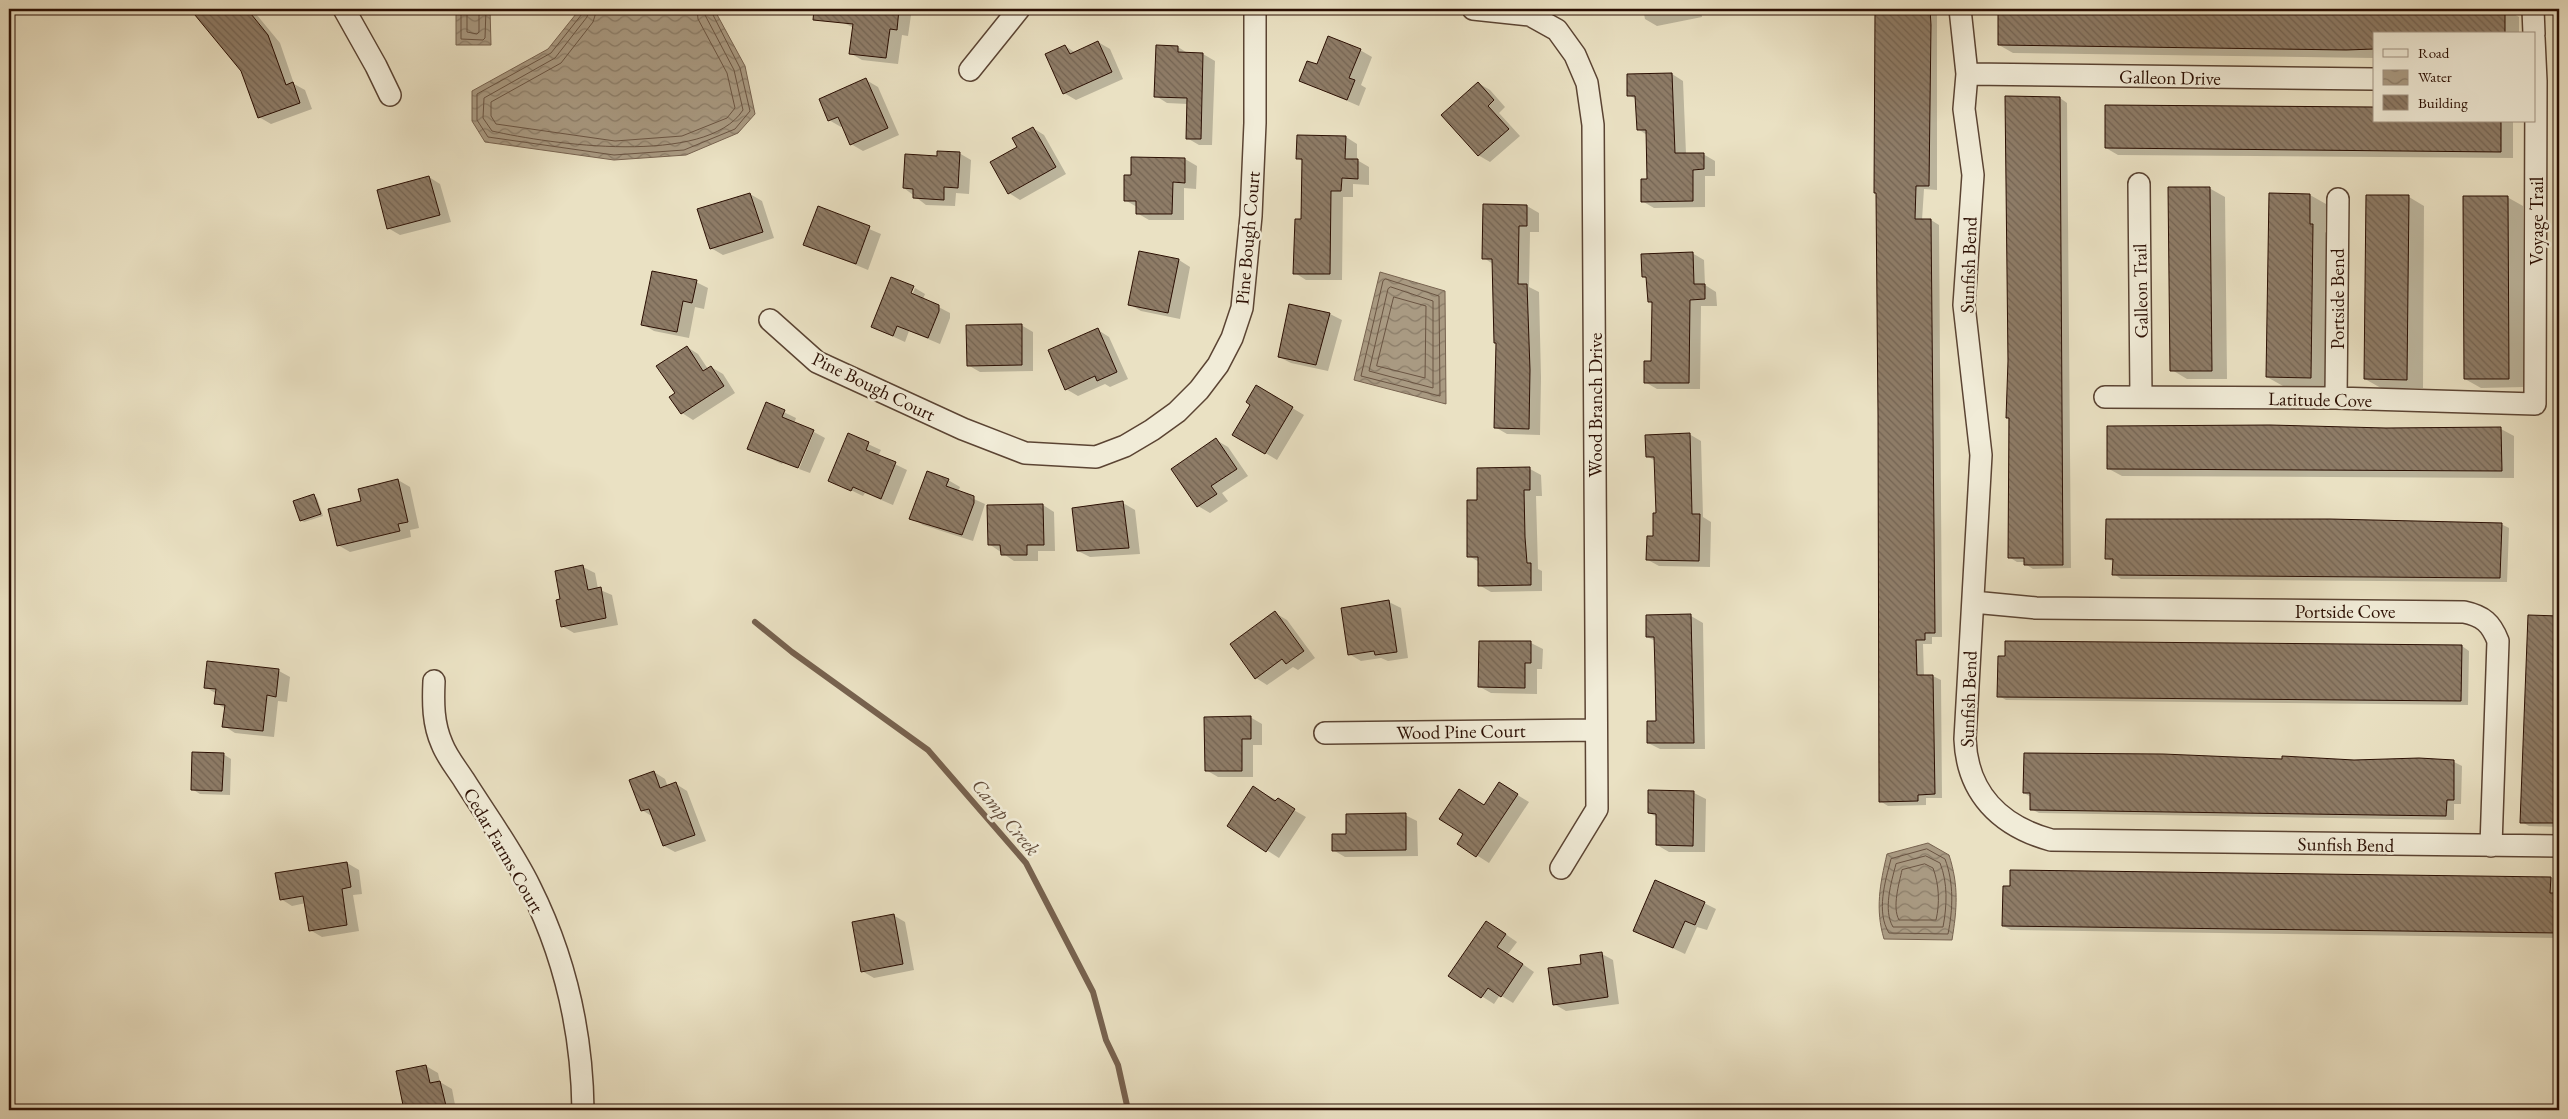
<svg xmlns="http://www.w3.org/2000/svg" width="2568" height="1119" viewBox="0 0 2568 1119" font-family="'EB Garamond',serif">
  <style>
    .water { fill: url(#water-waves); stroke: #77624f }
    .shadow { fill: #0003 }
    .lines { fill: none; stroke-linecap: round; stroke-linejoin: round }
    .shore { stroke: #6a5442; stroke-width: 1 }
    .stream { stroke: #77624f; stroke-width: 6 }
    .building { fill: url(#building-back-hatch); stroke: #2b0f03 }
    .street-casing { stroke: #5b4433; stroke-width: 24 }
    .street { stroke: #f1ecd8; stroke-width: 21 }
    .labels { text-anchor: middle; stroke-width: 5; stroke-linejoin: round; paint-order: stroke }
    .street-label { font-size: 19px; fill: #2b0f03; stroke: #f1ecd8 }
    .water-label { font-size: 20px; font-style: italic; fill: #644e3c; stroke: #f1ecd8 }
  </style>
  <defs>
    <pattern id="water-waves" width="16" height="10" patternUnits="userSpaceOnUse" patternTransform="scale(1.25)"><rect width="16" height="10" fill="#a99a82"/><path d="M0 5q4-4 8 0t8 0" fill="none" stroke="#8a7c68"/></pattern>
    <pattern id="building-back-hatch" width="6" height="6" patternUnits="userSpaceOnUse" patternTransform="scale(1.25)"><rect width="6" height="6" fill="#8e7c67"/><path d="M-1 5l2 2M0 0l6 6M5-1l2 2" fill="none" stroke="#746453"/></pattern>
  </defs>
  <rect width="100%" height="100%" fill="#eae1c3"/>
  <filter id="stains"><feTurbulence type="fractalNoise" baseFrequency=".004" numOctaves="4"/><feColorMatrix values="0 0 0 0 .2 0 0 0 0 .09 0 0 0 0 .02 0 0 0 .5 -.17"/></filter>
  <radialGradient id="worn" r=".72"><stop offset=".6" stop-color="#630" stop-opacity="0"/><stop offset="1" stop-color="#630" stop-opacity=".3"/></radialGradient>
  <!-- water -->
  <path class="water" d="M456 9H490L491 45H456Z
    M580 9H714L745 66 755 114 738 133 686 155 614 160 485 142 472 121V91L548 49Z
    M1380 272 1445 291 1446 404 1354 380Z
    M1928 843 1949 855C1959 886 1957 909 1952 940L1884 939C1875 909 1880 884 1887 854Z"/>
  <!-- shadow -->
  <path class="shadow" d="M205 9H252L280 43 294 84 305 90 312 109 271 124 259 117 242 70 200 13Z
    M846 9H900L911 15 908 36 902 35 898 64 862 60 850 53 854 28 844 23Z
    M1643 9H1701L1702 17 1657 26 1645 19Z
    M1876 9H1937V190L1924 189 1922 220H1931L1939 225 1942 637H1932V644H1923L1924 676H1933L1941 680 1942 798H1926V805L1888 806 1880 801 1877 193 1875 192Z
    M1999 9H2505L2519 17V34H2374V58L2013 53 1999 45Z
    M1098 42 1110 49 1123 79 1076 100 1064 93 1047 55 1065 46 1076 53Z
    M1178 47 1189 54H1203L1215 61 1212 145H1199L1187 138 1188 104 1167 103 1156 96Z
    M1360 50 1372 57 1361 85 1366 88 1359 106 1301 81 1317 66Z
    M1672 74 1683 81 1686 154H1703L1715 161V176H1705V207L1654 208 1642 201 1648 180 1647 135 1638 129 1637 100 1629 95Z
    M866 80 878 87 899 135 863 151 851 144 843 126 841 127 829 120Z
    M1478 83 1490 90 1505 107 1499 113 1520 136 1490 162 1478 155Z
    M2006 97 2060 98 2067 103 2071 568 2033 569 2025 564V562H2017L2009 557Z
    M2107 106 2374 109V121H2513V158L2118 155 2106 148Z
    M1033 128 1044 135 1066 174 1020 200 1009 193 1019 147Z
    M1346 137 1357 144V160L1369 167V185L1353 184V197H1343L1342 280H1306L1295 273 1302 220 1304 162 1297 158Z
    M959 153 971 160 969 194 956 193 955 206 926 205 904 188 938 157Z
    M1185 159 1197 166 1196 189 1184 188V220H1149L1137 213V207L1125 200 1132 176Z
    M429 177 440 184 451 222 400 235 388 228Z
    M2209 188 2225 197 2227 379H2187L2172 370Z
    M750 194 762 201 774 238 723 255 711 248Z
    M2310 195 2326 204 2325 232 2328 234 2326 386H2283L2267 377Z
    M2409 197 2424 206 2423 388H2381L2365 379Z
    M2507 197 2523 206 2524 387 2481 388 2465 379Z
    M1527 206 1539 213V232H1530L1529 287 1539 292 1541 378 1540 435 1507 434 1495 427 1498 344 1493 264 1484 258Z
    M819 208 881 234 868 270 805 244Z
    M1692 253 1704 260 1705 285 1716 292 1717 306H1701L1700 389H1657L1645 382 1652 362 1653 304 1649 301 1648 279 1643 277Z
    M1179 260 1190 267 1180 319 1141 311 1129 304Z
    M696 282 708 288 704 309 695 307 689 338 654 331 642 324Z
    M915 288 925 294 923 299 950 313V318L940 344 909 331 905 342 872 327 910 300Z
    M1290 305 1330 314 1342 320 1328 371 1291 363 1279 357Z
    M1021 325 1033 332V371L980 372 968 365Z
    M1098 330 1109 337 1128 379 1110 387 1105 384 1078 396 1066 389Z
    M687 347 698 354 708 369 711 367 723 374 735 393 693 420 682 413 676 393Z
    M1257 387 1304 415 1277 460 1234 434 1252 404Z
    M767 404 796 418 794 424 812 431 797 468 783 462 782 464 748 448Z
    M2386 429H2501L2514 436V478L2122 476 2109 469Z
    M814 432 825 438 810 473 799 469Z
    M1689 434 1701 441 1703 517 1711 522 1710 567 1659 566 1648 560 1657 514 1655 461 1647 456Z
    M848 435 881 450 878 456 907 470 893 505 865 493 863 496 830 480Z
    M1216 440 1228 447 1248 476 1222 493 1228 501 1210 513 1198 506 1173 469Z
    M1530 469 1541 475 1542 496H1536L1538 569 1542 571V591L1491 592 1479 585V562L1469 556 1478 501Z
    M398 480 410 487 419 528 410 530 411 537 350 552 338 545 362 502Z
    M948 480 960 487 958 492 985 504 973 541 923 525 911 518Z
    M314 496 317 498 323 516 304 522 301 520Z
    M1123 503 1135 510 1140 554 1090 557 1078 551Z
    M1043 505 1054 512 1055 551H1038V561H1014L989 544Z
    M2501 524 2509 528 2507 582 2121 579 2114 574V562L2106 558Z
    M583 567 595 573 598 589 612 595 618 625 574 633 562 626V600Z
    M1389 602 1401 608 1408 658 1388 661 1381 658 1361 661 1349 654Z
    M1275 613 1287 620 1315 658 1298 670 1293 667 1267 685 1256 678Z
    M1691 616 1703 623 1705 749H1660L1648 743 1657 722 1655 641 1647 637Z
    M2529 616 2559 618V827L2529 826 2522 822Z
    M1531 643 1543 649 1542 669H1537V694L1491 693 1480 687Z
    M2462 646 2469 651 2468 705 2006 700 1999 696Z
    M279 671 290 677 287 702 278 701 274 737 235 733 224 726 226 709 216 703 217 694 205 687Z
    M1250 717 1262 724V745H1253V777H1218L1206 770Z
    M223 754 231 759 230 795 200 794 192 789Z
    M2284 760 2454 762 2462 766 2461 804H2454V820L2039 813 2031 809V797L2024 793Z
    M654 772 665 779 668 787 676 784 687 791 706 841 675 852 664 846 653 817 642 810Z
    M1253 787 1306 817 1279 858 1228 825Z
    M1511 791 1529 802 1489 863 1459 844Z
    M1694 793 1706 799 1705 852H1669L1657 845V817L1649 813Z
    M1405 815 1417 821 1418 856 1345 857 1333 850 1347 835Z
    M347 863 359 870 362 894 353 895 359 931 322 937 310 930 306 903 292 906 281 899Z
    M2011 872 2559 878V938L2011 930 2003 926 2011 887Z
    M1704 903 1716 909 1707 930 1697 927 1685 954 1634 930Z
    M893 915 905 922 914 970 874 978 862 971Z
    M1498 929 1517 942 1508 954 1534 972 1513 1003 1500 995 1494 1004 1450 976Z
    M1602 954 1613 960 1619 1004 1566 1011 1554 1004 1582 965Z
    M426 1066 438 1073 440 1082 452 1089 456 1110H406L397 1072Z"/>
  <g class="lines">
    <!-- shore -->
    <path class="shore" d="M461 9V39L483 40 485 38 486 9
      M467 9V32L477 34 479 32V9
      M583 9 582 14 551 53 477 94V120L488 137 614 155 684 150 735 129 750 111 740 68 710 9
      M589 9 587 17 555 58 484 98 483 118 492 131C549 144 706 167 743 110L734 70 705 15 704 9
      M597 9 593 22 561 63 491 102V116L496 124 615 141 682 136 727 118 735 108 727 73 698 19 697 9
      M1386 279 1439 296 1440 396 1361 376 1383 281Z
      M1391 287 1433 301V388L1369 371 1388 289Z
      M1394 297 1426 306 1425 378 1377 366Z
      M1927 849 1945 859C1954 883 1953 909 1948 934L1889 933C1876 912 1885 882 1891 859Z
      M1926 856 1940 863C1948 883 1947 906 1943 927H1893C1883 910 1891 883 1896 864Z
      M1925 864 1933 868C1939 884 1940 903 1936 920H1899C1892 907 1899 884 1902 870Z"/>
    <!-- stream -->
    <path class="stream" d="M755 622 792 652 928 750 1026 863 1093 992 1106 1040 1118 1065 1128 1110"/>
  </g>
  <!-- building -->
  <path class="building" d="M190 9H247L268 35 286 85 293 82 300 103 258 118 241 71Z
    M814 9H899L897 30 890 29 886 58 849 54 853 24 813 20Z
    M1875 9H1930L1931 25 1929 186H1916L1915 219H1931L1935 633H1925V640H1916L1917 675H1933L1935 794 1918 795V801L1879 802 1878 415 1876 193H1874Z
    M1998 9H2505V34H2374V49L2346 50 1998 45Z
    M1328 36 1361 49 1349 78 1355 80 1347 100 1299 81 1307 61 1317 64Z
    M1098 41 1112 72 1063 94 1045 54 1065 45 1070 54Z
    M1156 45 1178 46V52L1203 53 1201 139H1186L1187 98 1154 97Z
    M1672 73 1675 153H1704V169L1693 170V201L1641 202V179H1647L1646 130H1637L1635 96H1627V74Z
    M866 78 888 128 850 145 838 117 828 121 819 99Z
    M1478 82 1494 100 1488 106 1509 129 1478 156 1441 115Z
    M2005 96 2060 97 2063 565H2024V558H2008L2009 418H2006L2008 361Z
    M2105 105 2374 107V121H2501V152L2105 148Z
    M1033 127 1056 167 1008 194 990 162 1017 147 1012 138Z
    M1297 135 1346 136 1345 159H1358V179L1342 178 1341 191H1331L1330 274H1293L1295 219H1301L1302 159H1296Z
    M937 151 960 152 958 188 944 187V200L913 198V189L903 188 905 154 937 156Z
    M1131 157 1185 158V183L1173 182 1172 214H1136V201H1124V175H1131Z
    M429 176 440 215 387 229 377 190Z
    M2168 187H2210L2212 371H2170Z
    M750 193 763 232 710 249 697 209Z
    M2269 193 2310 194V224H2313L2311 378 2266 377Z
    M2366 195H2409L2407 380 2364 379Z
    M2463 196H2508L2509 379H2464Z
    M1483 204 1527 205V226H1519L1518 284H1527L1530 370 1529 429 1494 428 1496 343H1494L1492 259H1482Z
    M818 206 870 226 856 264 803 245Z
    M1139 251 1179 259 1168 313 1128 305Z
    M1693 252 1694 284H1705V299L1690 300 1689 383H1644V361H1651L1652 302H1648L1646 277H1642L1641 254Z
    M652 271 697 280 692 303 683 301 677 332 641 325Z
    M891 277 914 286 911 293 939 305V311L928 338 897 326 893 336 871 327Z
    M1289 304 1330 313 1316 365 1278 357Z
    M1022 324V365L967 366 966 325Z
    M1098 328 1117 372 1097 381 1095 376 1065 390 1048 350Z
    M687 346 703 371 711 366 724 386 681 414 669 397 675 393 656 366Z
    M1256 385 1293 407 1265 454 1232 435 1250 405 1246 402Z
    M766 402 785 410 782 417 814 430 798 468 747 449Z
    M2270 425 2386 428 2501 427 2502 471 2107 469V426Z
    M848 433 869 442 866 450 896 462 881 499 853 487 851 491 828 481Z
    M1690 433 1692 514H1700L1699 561 1646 560 1647 536H1653V513H1656L1654 457H1646L1645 435Z
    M1216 438 1237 469 1211 486 1217 494 1197 507 1171 469Z
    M1530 467V490H1524L1525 537 1527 563H1531V585L1478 586V557H1467V500H1477V468Z
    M927 471 949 479 946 486 974 496V503L962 535 909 519Z
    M398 479 408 522 398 524 400 531 337 546 328 509 361 501 358 489Z
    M314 494 321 514 300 521 293 501Z
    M1123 501 1129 548 1077 551 1072 508Z
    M1043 504 1044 545H1027V555H1001L1000 545H988L987 505Z
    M2106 519H2330L2502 523 2500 578 2112 575 2113 559H2105Z
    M583 565 588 590 601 587 606 618 561 627 556 600 560 599 555 571Z
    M1389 600 1397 652 1375 655 1374 651 1348 655 1341 608Z
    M1275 611 1304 651 1286 664 1282 659 1255 679 1230 644Z
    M1691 614 1694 743H1647V721H1656L1655 670 1654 637H1646V615Z
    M2528 615 2559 616V823H2520Z
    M1479 641H1531V663H1525V688L1478 687Z
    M2005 641 2462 645 2461 701 1997 697 1998 656H2005Z
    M207 661 279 669 276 697 267 695 263 731 222 727 225 705 214 704 216 689 204 688Z
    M1251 716V739H1242V771H1205L1204 717Z
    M192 752 224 753 222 791 191 790Z
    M2024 753 2163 754 2282 759V756L2354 760 2419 758 2454 760V800H2447L2446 816 2030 810V793H2023Z
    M654 771 660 788 676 782 695 835 663 846 649 809 641 811 629 780Z
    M1499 782 1518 794 1476 857 1457 844 1463 834 1439 819 1459 789 1484 805Z
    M1253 786 1275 801 1278 798 1295 809 1266 852 1227 826Z
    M1648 790 1694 791 1693 846 1656 845V814L1648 813Z
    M1406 813V850L1332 851V834H1346V814Z
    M347 862 351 887 342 889 347 925 309 931 303 896 280 900 275 873Z
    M2010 870 2551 877 2550 893H2559V933L2002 926 2003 886H2010Z
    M1655 880 1705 902 1695 925 1685 921 1673 948 1633 931Z
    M894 914 903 964 861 972 852 922Z
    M1486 921 1506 934 1497 947 1523 964 1501 997 1488 988 1481 998 1448 976Z
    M1602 952 1608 997 1553 1005 1548 968 1581 964 1580 955Z
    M426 1065 430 1083 440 1081 447 1110H404L396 1071Z"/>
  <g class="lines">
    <defs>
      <path id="street" d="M344 9 376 66 390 95
        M1473 9 1530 15 1557 30 1575 55 1587 83 1593 125 1597 809 1561 868
        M1960 9 1967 74 1964 109 1973 175 1964 305 1981 455 1965 739C1967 793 2000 826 2051 840L2559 846
        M2533 9 2534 34
        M970 70 1019 9
        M1967 74 2374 79
        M2139 184 2141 397
        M770 320 817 362 963 429 1025 453 1096 457 1125 446 1152 430 1177 412 1199 390 1218 365 1232 338 1242 308 1251 216 1255 123V9
        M2105 397 2336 398 2535 404 2536 81 2534 38
        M2336 398 2338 199
        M1973 602 2036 608 2464 612C2483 616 2491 623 2498 641L2491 846
        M434 681C433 703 433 724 442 744 447 757 457 769 464 780 486 815 512 850 530 887 565 957 582 1032 583 1110
        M1325 733 1596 730"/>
    </defs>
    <!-- street casing -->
    <use href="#street" class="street-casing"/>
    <!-- street -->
    <use href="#street" class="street"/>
  </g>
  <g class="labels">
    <!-- street labels -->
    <g class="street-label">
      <text transform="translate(2170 77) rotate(1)" y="7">Galleon Drive</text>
      <text transform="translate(2536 221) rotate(-90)" y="7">Voyage Trail</text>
      <text transform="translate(1247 238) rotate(-85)" y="7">Pine Bough Court</text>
      <text transform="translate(1968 265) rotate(-88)" y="7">Sunfish Bend</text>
      <text transform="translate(2140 291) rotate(-91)" y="7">Galleon Trail</text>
      <text transform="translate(2337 299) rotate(-90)" y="7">Portside Bend</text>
      <text transform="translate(874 386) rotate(26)" y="7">Pine Bough Court</text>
      <text transform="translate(2320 399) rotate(1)" y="7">Latitude Cove</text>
      <text transform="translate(1595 405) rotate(-90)" y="7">Wood Branch Drive</text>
      <text x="2345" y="618">Portside Cove</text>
      <text transform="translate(1968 699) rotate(-88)" y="7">Sunfish Bend</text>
      <text transform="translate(1461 731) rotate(-1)" y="7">Wood Pine Court</text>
      <text transform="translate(2346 844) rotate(1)" y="7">Sunfish Bend</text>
      <text transform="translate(504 850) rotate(60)" y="7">Cedar Farms Court</text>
    </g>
    <!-- water labels -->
    <g class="water-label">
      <text transform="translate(1006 817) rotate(50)" y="7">Camp Creek</text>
    </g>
  </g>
  <!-- margin -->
  <rect width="2568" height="1119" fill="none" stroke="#eae1c3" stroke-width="30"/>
  <rect x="10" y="10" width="2548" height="1099" fill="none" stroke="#2b0f03" stroke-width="2.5"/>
  <rect x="15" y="15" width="2538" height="1089" fill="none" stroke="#2b0f03"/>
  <!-- legend -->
  <rect x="2373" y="32" width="162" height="90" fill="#f1ecd8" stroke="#a29483"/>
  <rect x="2383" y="49" width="25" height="8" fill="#f1ecd8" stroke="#a29483"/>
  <text x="2418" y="58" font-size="15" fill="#2b0f03">Road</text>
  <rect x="2383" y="70" width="25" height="15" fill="url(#water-waves)" stroke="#a29483"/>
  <text x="2418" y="82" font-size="15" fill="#2b0f03">Water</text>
  <rect x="2383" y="95" width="25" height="15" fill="url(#building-back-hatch)" stroke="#a29483"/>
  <text x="2418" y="108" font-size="15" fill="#2b0f03">Building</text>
  <rect width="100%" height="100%" filter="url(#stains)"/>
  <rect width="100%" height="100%" fill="url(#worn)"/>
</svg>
